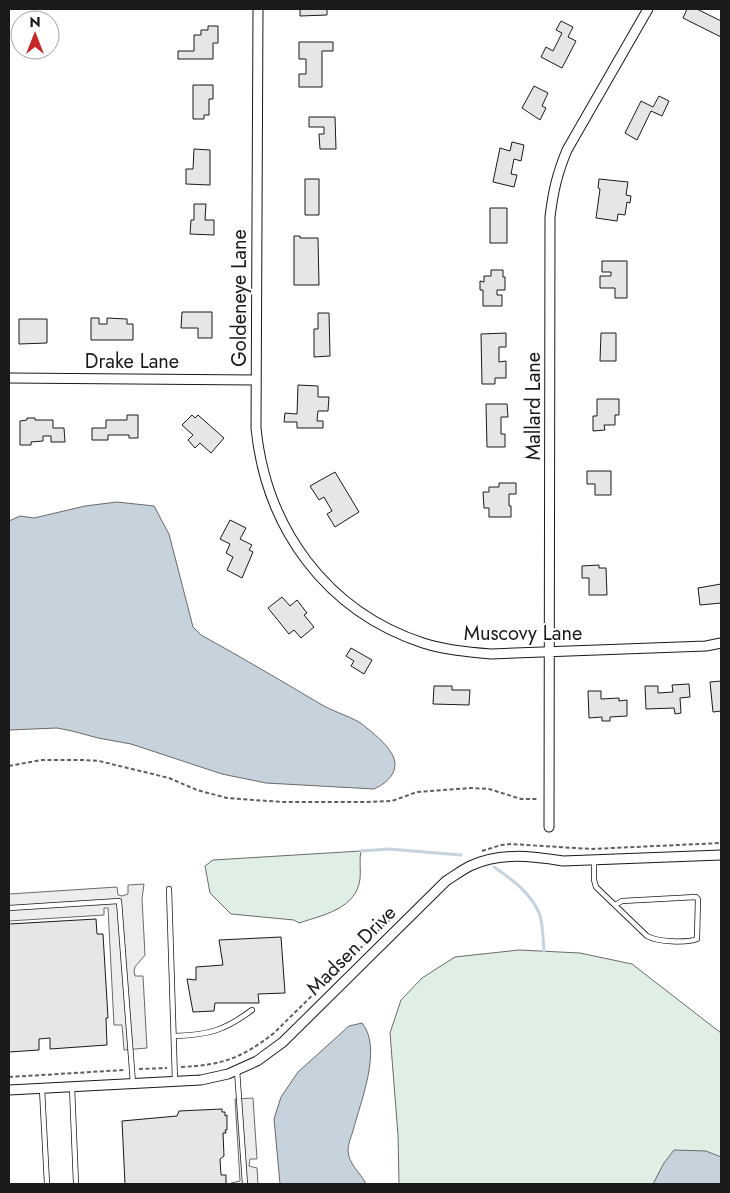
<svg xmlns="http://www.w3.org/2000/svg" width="730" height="1193" viewBox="0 0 730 1193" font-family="Jost,sans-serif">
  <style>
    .green { fill: #e0efe3; stroke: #6a6a6a }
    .parking { fill: #ededed; stroke: #6a6a6a }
    .water { fill: #c6d2dc; stroke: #6a6a6a }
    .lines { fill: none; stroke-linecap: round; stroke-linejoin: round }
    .stream { stroke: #c6d2dc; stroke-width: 3 }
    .building { fill: #e6e6e6; stroke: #1a1a1a }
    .lane-casing { stroke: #1a1a1a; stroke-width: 6 }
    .street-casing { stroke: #1a1a1a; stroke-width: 11 }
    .path { stroke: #5f5f5f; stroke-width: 2; stroke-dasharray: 4 2.5; stroke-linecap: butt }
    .lane { stroke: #fff; stroke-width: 4.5 }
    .street { stroke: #fff; stroke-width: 9 }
    .labels { text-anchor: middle; stroke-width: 4; stroke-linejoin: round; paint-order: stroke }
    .street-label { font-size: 20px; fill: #1a1a1a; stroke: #fff }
  </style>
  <rect width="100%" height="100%" fill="#fff"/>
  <!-- green -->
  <path class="green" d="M361 851C359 860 361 870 360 879 356 909 323 915 299 923L294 920 231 914 210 893 205 866 213 860Z
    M519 950 580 953 632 964 721 1033V1173L685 1184H399L398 1135 390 1033 401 1000 422 978 455 957Z"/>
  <!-- parking -->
  <path class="parking" d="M144 884 142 899 145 955 135 967 134 971 135 976H143L147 1048 124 1050 122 1025H114L108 908H104V915L9 921V894L117 887 118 895 122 896 128 894V885Z
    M253 1098 257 1159H250L249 1166 257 1168 258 1184H231V1183L240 1181 235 1099Z"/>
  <!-- water -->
  <path class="water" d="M117 502 154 506 169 534 193 627 201 635C243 658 283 682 324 706 335 712 354 718 362 724 373 733 385 742 392 754 401 770 388 783 374 789L266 783 222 774 131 744 98 738 72 731 57 728 9 730V521L20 516 34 518 85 506Z
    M362 1023C383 1048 360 1103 353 1131 351 1137 348 1144 348 1150 348 1164 361 1173 366 1184H280L274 1119 281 1097 298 1072 349 1026Z
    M674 1150 706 1151 721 1157V1184H653L664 1163Z"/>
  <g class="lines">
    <!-- stream -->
    <path class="stream" d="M361 851 389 849 461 855
      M494 867C513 880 531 893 540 915 543 926 543 940 544 951"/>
  </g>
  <!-- building -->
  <path class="building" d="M300 9H327V15L300 16Z
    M687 9H697L721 21V37L683 18Z
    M561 21 573 27 568 37 576 41 562 68 541 57 546 47 553 51 562 33 556 30Z
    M208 26H218V43H213V59H178V51H194V35H201V30H208Z
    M299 42H333V51H322V87H299V74H306V59H299Z
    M193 85H213V99H209V115H204V119H193Z
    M534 86 548 93 542 106 546 108 540 120 522 108Z
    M659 96 669 101 662 116 651 111 637 140 625 133 641 101 653 107Z
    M309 117H335L336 149H320L319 134H324V127H309Z
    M512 142 524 145 521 161 514 159 511 174 517 175 514 187 493 182 500 148 510 151Z
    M194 149 210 150V185L186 184V169H193Z
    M305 179H319V215H305Z
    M599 179 628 182 626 195 631 196 630 203 627 202 625 215 618 214 617 221 596 218 600 189 598 188Z
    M194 204H206L205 220H214V235L190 234 191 220H194Z
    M490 208H507V243H490Z
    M294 236H300V238H318L319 285H294Z
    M602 261H627V298H615V288H600V276H611V272H602Z
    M491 270H503V277H505V290H497V295H502V306H483V290H480V281L484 282V276H491Z
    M182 312H212V338H198V328H181Z
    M318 313H329L330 356 314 357V329H318Z
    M91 318H99V324H107V318L127 319V324H133V340H91Z
    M19 319H47V343L19 344Z
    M506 333V347H499V362L506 361V378H495V384H482L481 334Z
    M601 333H616V361H600Z
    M298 385 318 386V397H329L328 411H318L317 421H323V428H297V422H284L285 413 297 414Z
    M597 399H619V415H615V425H604L605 430 593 431V416H597Z
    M486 404H507L508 417H501V434H505V447H487Z
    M127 415H138V438H129V435H108V440H92V428H106V420H127Z
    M192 415 195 418 198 415 224 438 211 453 200 443 195 448 188 440 193 435 182 425Z
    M27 418H35V420H53V428H64L65 442H51V436H43V441L31 442V445H20V421L27 420Z
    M587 471H611V495H595V484H587Z
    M335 472 359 512 335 527 327 514 332 511 324 497 319 500 310 486Z
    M499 483H516V494H509V506H511V517H489V508H484L483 492H489V487H499Z
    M230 520 246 528 240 539 252 545 249 550 253 552 242 578 227 570 233 557 226 553 230 544 220 539Z
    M599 565V568H606L607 595H589V578H582V566Z
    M721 584V603L700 605 698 588Z
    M282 597 290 606 297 600 307 613 304 615 314 627 301 638 294 630 289 634 268 608Z
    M351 648 372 660 364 674 351 666 354 661 346 656Z
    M721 681V711L713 712 710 682Z
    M689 684 690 697 680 698 681 713 675 714 674 708 646 709 645 686H658V693L673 692 672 685Z
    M434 686H452V690H470L469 705 433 704Z
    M588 691H601V699L619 698V701L627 700V716L610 717V721H602V717L589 718Z
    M96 919 97 934H103L108 1018H106L107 1045 50 1049V1038L39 1039V1050L9 1052V924Z
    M281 937 285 993 258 994 259 1003H215L214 1011 193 1012 187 979 196 980V967L223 965 219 940Z
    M222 1109V1112H225V1116L227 1115V1130H225L226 1133H223L224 1156 220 1159 221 1175H226V1184H125L122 1121 177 1116 179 1111Z"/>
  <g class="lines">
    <defs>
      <path id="lane" d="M594 860V880L596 887 647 936C657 942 687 943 697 939L698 899 696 897 622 901 615 905
        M169 889 175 1081
        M9 908 119 901 133 1083
        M174 1036C208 1035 224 1031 252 1010
        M237 1070 245 1184
        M72 1087 76 1184
        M42 1089 47 1184"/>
      <path id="street" d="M258 9 256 428C266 528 326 611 423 643 445 650 468 652 491 654L706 646 721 643
        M9 378 255 380
        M549 827 550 217C553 192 557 174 567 150L648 9
        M9 1090 201 1080 228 1074 257 1061 283 1042 446 881C454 876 462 870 470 866 500 852 531 856 563 861L721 855"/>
    </defs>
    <!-- lane casing -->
    <use href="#lane" class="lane-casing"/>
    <!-- street casing -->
    <use href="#street" class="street-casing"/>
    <!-- path -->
    <path class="path" d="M9 766 41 760H83L99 761 169 778 197 790 227 798 282 802H364L392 801 417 792 471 788 489 789 521 799H539
      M482 851 501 845 511 844 591 849 721 843
      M181 1067C223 1065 242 1058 274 1033L388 921 396 917
      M139 1069 167 1068
      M9 1077 124 1070"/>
    <!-- lane -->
    <use href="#lane" class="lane"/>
    <!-- street -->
    <use href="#street" class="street"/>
  </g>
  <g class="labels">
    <!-- street labels -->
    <g class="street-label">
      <text transform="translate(239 298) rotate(-90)" y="7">Goldeneye Lane</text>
      <text x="132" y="368">Drake Lane</text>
      <text transform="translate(533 406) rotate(-90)" y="7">Mallard Lane</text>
      <text x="523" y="640">Muscovy Lane</text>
      <text transform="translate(351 950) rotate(-45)" y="7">Madsen Drive</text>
    </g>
  </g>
  <!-- border -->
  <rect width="730" height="1193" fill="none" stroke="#1a1a1a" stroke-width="20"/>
  <!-- north arrow -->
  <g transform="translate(35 35)"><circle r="24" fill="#ffffff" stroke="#a3a3a3"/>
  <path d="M0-4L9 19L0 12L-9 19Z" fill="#c62828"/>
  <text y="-8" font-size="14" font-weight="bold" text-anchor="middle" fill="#1a1a1a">N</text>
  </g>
</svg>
